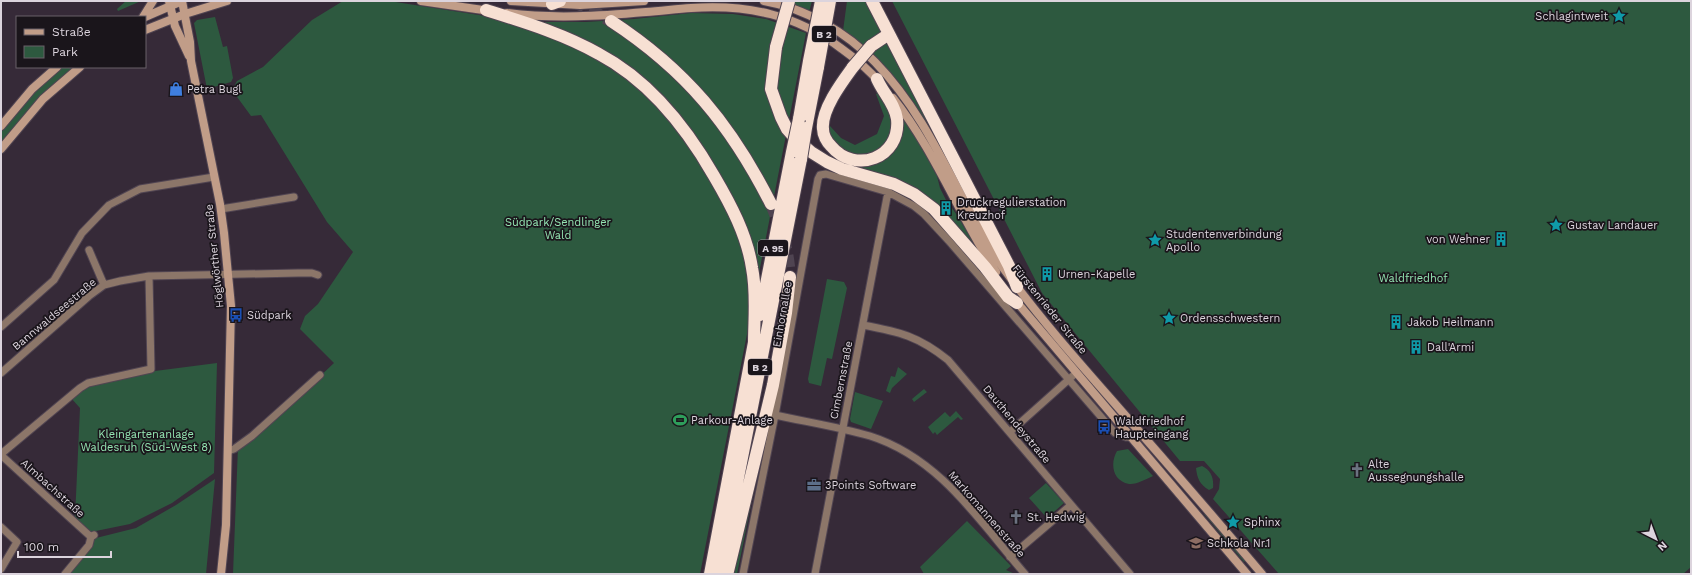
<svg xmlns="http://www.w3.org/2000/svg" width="1692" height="575" viewBox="0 0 1692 575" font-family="'Work Sans',sans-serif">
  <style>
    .green { fill: #2d593f }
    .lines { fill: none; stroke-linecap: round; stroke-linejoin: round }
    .highway-tunnel { stroke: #4f4451; stroke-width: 12; stroke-dasharray: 12 6; stroke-linecap: butt }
    .street-casing { stroke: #514552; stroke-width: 9 }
    .secondary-casing { stroke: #514552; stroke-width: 10 }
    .highway-casing { stroke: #514552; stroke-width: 14 }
    .street { stroke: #8c7669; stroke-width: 7 }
    .secondary { stroke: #c19d88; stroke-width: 8 }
    .highway { stroke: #f7e0d3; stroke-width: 12 }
    .highway-bridge-casing { stroke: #514552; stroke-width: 14; stroke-linecap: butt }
    .highway-bridge { stroke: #f7e0d3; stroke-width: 12 }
    .labels { text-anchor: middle; stroke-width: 3.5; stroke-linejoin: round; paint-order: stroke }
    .shield { fill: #1a151b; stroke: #a29ba3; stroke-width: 1 }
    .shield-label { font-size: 10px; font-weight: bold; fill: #dcd4dd }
    .poi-label { font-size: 11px; fill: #dcd4dd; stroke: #1a151b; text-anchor: start }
    .park-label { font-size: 11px; fill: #94e5b2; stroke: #1a151b }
    .street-label { font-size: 11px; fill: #dcd4dd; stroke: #1a151b }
  </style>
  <rect width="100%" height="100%" fill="#362a38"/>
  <!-- green -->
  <path class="green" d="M126 1H141L118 11 117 9Z
    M343 1H389L479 15 511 22H586L634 19 691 13 733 14 766 19 806 33 700 574H233L238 447 294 401 334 363 300 329 305 316 318 304 353 252 327 222 261 115 251 116 232 90 237 81 263 67 312 20Z
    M785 1H812L809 12Z
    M847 1H866L945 156C931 130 916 103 897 80 881 61 862 46 843 31Z
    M892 1H1691V567L1683 574H1279L1213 499 1219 489 1220 479 1204 461H1180L1042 293Z
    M215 17 223 47 227 46 233 78 231 82 207 89 194 23 197 20Z
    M61 67H73L46 92 1 144V132L34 92Z
    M879 92 890 110 892 120 891 134 883 146 868 155 846 153 835 144 827 126H830L841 138 855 145 877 134 884 116 876 94Z
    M901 114 923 150 937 176 940 188 946 200 957 215 975 246 938 208 859 169V166L876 162Z
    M827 279 844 282 847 288 832 359 827 358 821 386 809 383 808 379Z
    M217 363 214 473 172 503 130 524 91 532 75 518 80 408 71 398 92 385 155 371Z
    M898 367 907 374 892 388 890 393 886 391 891 376 895 377Z
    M924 389 927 392 914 402 912 399Z
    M855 392 883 401 871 429 851 422 850 419Z
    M956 411 963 419 961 420 958 417 937 435 935 432 933 434 928 427 945 412 950 417Z
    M765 436 737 574H731Z
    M1128 449 1153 476C1146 479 1136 485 1129 484 1112 481 1110 463 1117 451Z
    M1202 466C1211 470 1214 478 1213 488L1209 490C1200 485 1197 478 1196 468Z
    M215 479 206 574H67L96 538 136 528 176 505Z
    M1046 483 1064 503 1047 518 1029 498Z
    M1205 513 1246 560 1244 562 1204 514Z
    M967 521 1011 566 1006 570 1015 574H924L920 567Z"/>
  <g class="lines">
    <!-- highway-tunnel -->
    <path class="highway-tunnel" d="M573 2 590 9 608 20
      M771 204C782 231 788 248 790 277"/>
    <defs>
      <path id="street" d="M221 209 294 197
        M89 250 104 285
        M863 325C900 332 918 336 948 360L1130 574
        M1 327 54 280 82 233 109 205 140 189 214 177
        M1 373 89 296 104 285 120 281 149 276 298 273H312L318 275
        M775 415C807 422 839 427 870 436 940 458 980 522 1025 574
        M1010 432 1076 373
        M228 451 234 449 252 436 320 375
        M1 454 80 388 88 383 151 369 149 276
        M1 455 91 537
        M1 527 17 542 1 569
        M1010 557 1071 505
        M65 574 89 545 91 537 94 535
        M743 574 775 415 818 179 820 175 826 174 888 192 914 206 924 214 949 241 1115 433 1126 437H1130
        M815 574 888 192"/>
      <path id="secondary" d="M169 1 175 26 189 56
        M182 1 190 42 191 61 220 204 224 233 231 306 226 525 221 574
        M421 1 490 11
        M511 1 580 5 644 1
        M764 1C805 8 846 32 875 62 917 105 942 159 970 212 981 232 992 253 1006 272 1038 316 1074 357 1110 398 1161 456 1212 515 1262 574
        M507 13C553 19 600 16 646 12 661 11 676 9 691 8 748 4 797 15 842 49 856 59 869 70 880 83
        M143 17 153 1
        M145 17 182 1
        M145 30 185 14 227 1
        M893 98C934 149 960 217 996 272
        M1 126 32 89 57 67
        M1 149 43 99 80 67
        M1015 300 1247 574"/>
      <path id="highway" d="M872 1 1009 266 1017 287
        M552 4 560 1
        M486 10C524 22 564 34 599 54 650 81 686 127 714 176 731 205 747 235 752 268 757 293 754 319 754 344
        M611 21C686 70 731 125 771 204
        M871 46 889 34
        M776 47 771 89 781 117 787 129 795 138 811 152 827 162 842 169 894 184 914 194 934 209 985 267 1008 297 1017 303
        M853 67C842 82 821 110 823 129 823 135 827 142 831 146 855 175 901 158 897 119 895 104 883 93 877 79
        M799 119 809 61
        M806 128 818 67
        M760 315 792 152
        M728 571 773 385 786 313 790 277
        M710 574 755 337
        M719 574 801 159"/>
    </defs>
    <!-- street casing -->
    <use href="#street" class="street-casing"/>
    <!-- secondary casing -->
    <use href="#secondary" class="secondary-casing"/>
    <!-- highway casing -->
    <use href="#highway" class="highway-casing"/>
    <!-- street -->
    <use href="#street" class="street"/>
    <!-- secondary -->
    <use href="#secondary" class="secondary"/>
    <!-- highway -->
    <use href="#highway" class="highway"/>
    <defs>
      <path id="highway-bridge" d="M776 47 789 1
        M809 61 821 1
        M818 67 830 1
        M853 67 871 46
        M792 152 799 119
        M801 159 806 128"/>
    </defs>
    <!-- highway-bridge casing -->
    <use href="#highway-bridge" class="highway-bridge-casing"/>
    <!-- highway-bridge -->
    <use href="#highway-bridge" class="highway-bridge"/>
  </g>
  <!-- icons -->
  <defs>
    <symbol id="sight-bare" viewBox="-9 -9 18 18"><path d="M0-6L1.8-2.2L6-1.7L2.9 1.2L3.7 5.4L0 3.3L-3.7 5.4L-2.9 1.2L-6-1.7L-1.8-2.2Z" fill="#0f9aa8" stroke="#1a151b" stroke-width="2.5" paint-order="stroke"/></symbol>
    <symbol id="shop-bare" viewBox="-9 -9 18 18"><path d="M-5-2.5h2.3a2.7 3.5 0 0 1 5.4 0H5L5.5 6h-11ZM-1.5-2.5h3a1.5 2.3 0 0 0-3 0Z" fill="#3f7fe0" stroke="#1a151b" stroke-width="2.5" paint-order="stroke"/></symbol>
    <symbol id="building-bare" viewBox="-9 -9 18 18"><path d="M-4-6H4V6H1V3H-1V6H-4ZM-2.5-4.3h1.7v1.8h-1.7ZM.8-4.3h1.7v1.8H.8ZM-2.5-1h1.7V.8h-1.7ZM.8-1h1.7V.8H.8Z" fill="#0f9aa8" stroke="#1a151b" stroke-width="2.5" paint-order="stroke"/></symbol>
    <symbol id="bus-bare" viewBox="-9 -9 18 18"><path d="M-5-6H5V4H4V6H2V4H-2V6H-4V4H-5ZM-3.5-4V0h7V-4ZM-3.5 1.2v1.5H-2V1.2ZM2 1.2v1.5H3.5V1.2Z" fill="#1a4fb4" stroke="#1a151b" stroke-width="2.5" paint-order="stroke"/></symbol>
    <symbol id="stadium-bare" viewBox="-9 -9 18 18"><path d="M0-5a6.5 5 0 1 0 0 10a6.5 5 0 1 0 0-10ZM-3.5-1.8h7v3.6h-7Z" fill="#2e9e5b" stroke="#1a151b" stroke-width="2.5" paint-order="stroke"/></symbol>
    <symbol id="church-bare" viewBox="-9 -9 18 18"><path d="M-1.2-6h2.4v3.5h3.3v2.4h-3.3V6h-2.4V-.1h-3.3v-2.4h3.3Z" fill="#6b7280" stroke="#1a151b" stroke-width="2.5" paint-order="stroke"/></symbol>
    <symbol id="office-bare" viewBox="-9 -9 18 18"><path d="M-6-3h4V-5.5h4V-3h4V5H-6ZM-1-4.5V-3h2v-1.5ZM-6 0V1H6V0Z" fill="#5c6f8a" stroke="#1a151b" stroke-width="2.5" paint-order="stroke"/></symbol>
    <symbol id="school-bare" viewBox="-9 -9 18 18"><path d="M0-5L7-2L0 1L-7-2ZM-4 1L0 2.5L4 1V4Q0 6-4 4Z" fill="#8d6e63" stroke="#1a151b" stroke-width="2.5" paint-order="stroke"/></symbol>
  </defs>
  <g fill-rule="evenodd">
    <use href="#sight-bare" x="1609" y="6" width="20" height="20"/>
    <use href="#shop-bare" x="166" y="79" width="20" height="20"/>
    <use href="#building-bare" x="936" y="198" width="20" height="20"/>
    <use href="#sight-bare" x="1546" y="215" width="20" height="20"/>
    <use href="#building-bare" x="1491" y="229" width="20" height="20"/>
    <use href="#sight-bare" x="1145" y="230" width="20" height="20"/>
    <use href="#building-bare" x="1037" y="264" width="20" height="20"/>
    <use href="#bus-bare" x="226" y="305" width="20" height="20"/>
    <use href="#sight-bare" x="1159" y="308" width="20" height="20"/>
    <use href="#building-bare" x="1386" y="312" width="20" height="20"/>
    <use href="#building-bare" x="1406" y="337" width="20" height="20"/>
    <use href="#stadium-bare" x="670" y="410" width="20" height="20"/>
    <use href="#bus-bare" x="1094" y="417" width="20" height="20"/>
    <use href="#church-bare" x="1347" y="460" width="20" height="20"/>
    <use href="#office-bare" x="804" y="475" width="20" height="20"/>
    <use href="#church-bare" x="1006" y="507" width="20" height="20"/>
    <use href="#sight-bare" x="1223" y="512" width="20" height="20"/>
    <use href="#school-bare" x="1186" y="533" width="20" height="20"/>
  </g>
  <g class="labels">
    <!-- shield labels -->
    <g class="shield">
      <rect x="812" y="26" width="24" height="16" rx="3"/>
      <rect x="758" y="240" width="30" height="16" rx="3"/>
      <rect x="748" y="359" width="24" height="16" rx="3"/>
    </g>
    <g class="shield-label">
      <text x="824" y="38">B 2</text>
      <text x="773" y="252">A 95</text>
      <text x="760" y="371">B 2</text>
    </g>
    <!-- poi labels -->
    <g class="poi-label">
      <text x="1608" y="20" text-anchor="end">Schlagintweit</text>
      <text x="187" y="93">Petra Bugl</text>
      <text x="957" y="206">Druckregulierstation<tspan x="957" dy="13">Kreuzhof</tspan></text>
      <text x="1567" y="229">Gustav Landauer</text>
      <text x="1166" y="238">Studentenverbindung<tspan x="1166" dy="13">Apollo</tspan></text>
      <text x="1490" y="243" text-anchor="end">von Wehner</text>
      <text x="1058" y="278">Urnen-Kapelle</text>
      <text x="247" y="319">Südpark</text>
      <text x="1180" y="322">Ordensschwestern</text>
      <text x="1407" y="326">Jakob Heilmann</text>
      <text x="1427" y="351">Dall'Armi</text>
      <text x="691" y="424">Parkour-Anlage</text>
      <text x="1115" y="425">Waldfriedhof<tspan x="1115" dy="13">Haupteingang</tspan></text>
      <text x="1368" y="468">Alte<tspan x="1368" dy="13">Aussegnungshalle</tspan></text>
      <text x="825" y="489">3Points Software</text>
      <text x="1027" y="521">St. Hedwig</text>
      <text x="1244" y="526">Sphinx</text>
      <text x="1207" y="547">Schkola Nr.1</text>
    </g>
    <!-- park labels -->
    <g class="park-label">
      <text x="558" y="226">Südpark/Sendlinger<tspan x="558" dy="13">Wald</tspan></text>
      <text x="1413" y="282">Waldfriedhof</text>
      <text x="146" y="438">Kleingartenanlage<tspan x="146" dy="13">Waldesruh (Süd-West 8)</tspan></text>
    </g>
    <!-- street labels -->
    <g class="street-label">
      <text transform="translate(214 256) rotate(-96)" y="4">Höglwörther Straße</text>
      <text transform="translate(1050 309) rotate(51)" y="4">Fürstenrieder Straße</text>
      <text transform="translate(54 314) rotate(-40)" y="4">Bannwaldseestraße</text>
      <text transform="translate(782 314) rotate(-80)" y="4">Einhornallee</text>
      <text transform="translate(841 380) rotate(-79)" y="4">Cimbernstraße</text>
      <text transform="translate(1017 424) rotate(50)" y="4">Dauthendeystraße</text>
      <text transform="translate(53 488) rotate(42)" y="4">Almbachstraße</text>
      <text transform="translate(987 514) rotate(49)" y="4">Markomannenstraße</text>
    </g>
  </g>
  <!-- border -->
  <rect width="1692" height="575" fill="none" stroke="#dcd4dd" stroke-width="4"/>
  <!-- legend -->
  <rect x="16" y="16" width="130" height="52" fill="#1a151b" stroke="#686169"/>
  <rect x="24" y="29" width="20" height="6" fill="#c19d88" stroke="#686169"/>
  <text x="52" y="36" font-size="12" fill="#dcd4dd">Straße</text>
  <rect x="24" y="46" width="20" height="12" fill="#2d593f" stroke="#686169"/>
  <text x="52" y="56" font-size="12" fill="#dcd4dd">Park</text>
  <!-- north arrow -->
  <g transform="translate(1656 539) rotate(138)" stroke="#1a151b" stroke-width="3" paint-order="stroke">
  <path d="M0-3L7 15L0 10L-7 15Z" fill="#dcd4dd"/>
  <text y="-6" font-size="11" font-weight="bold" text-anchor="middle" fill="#dcd4dd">N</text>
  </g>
  <!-- scale -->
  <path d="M18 551v6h93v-6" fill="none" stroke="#dcd4dd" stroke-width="2"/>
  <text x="24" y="551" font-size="12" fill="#dcd4dd" stroke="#1a151b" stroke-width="3" paint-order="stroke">100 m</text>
</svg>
